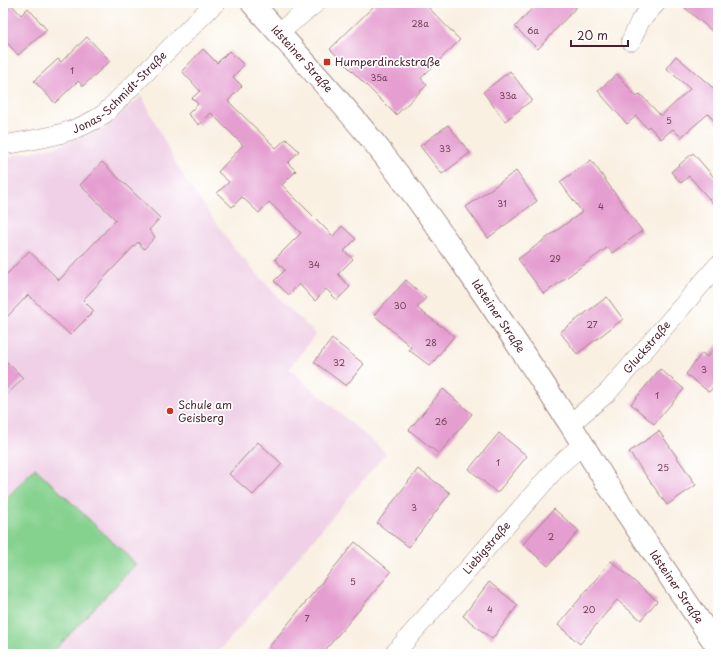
<svg xmlns="http://www.w3.org/2000/svg" width="721" height="657" viewBox="0 0 721 657" font-family="'Playpen Sans',sans-serif">
  <style>
    .built { fill: #efd0e6 }
    .green { fill: #85d18e; stroke: #68785c }
    .building { fill: #e59ed0 }
    .lines { fill: none; stroke-linecap: round; stroke-linejoin: round }
    .street-casing { stroke: #a28886; stroke-width: 20 }
    .secondary-casing { stroke: #a28886; stroke-width: 24 }
    .street { stroke: #fff; stroke-width: 19 }
    .secondary { stroke: #fff; stroke-width: 22 }
    .poi-dot { fill: #c8321e; stroke: #fff; stroke-width: 1.5 }
    .labels { text-anchor: middle; stroke-width: 3.5; stroke-linejoin: round; paint-order: stroke }
    .number-label { font-size: 9px; fill: #713f54 }
    .street-label { font-size: 11px; fill: #4a1f2b; stroke: #fff }
    .poi-label { font-size: 11px; fill: #4a1f2b; stroke: #fff; text-anchor: start }
  </style>
  <rect width="100%" height="100%" fill="#fff"/>
  <filter id="ink" filterUnits="userSpaceOnUse"><feTurbulence type="fractalNoise" baseFrequency=".025" numOctaves="2"/><feDisplacementMap in="SourceGraphic" scale="8" xChannelSelector="R" yChannelSelector="G"/><feConvolveMatrix kernelMatrix="1 2 1 2 8 2 1 2 1" color-interpolation-filters="sRGB"/></filter>
  <filter id="wash" filterUnits="userSpaceOnUse"><feTurbulence type="fractalNoise" baseFrequency=".012" numOctaves="4" result="noise"/><feDisplacementMap in="SourceGraphic" scale="16" xChannelSelector="R" yChannelSelector="G"/><feGaussianBlur stdDeviation="0.9" result="paint"/><feColorMatrix in="noise" values="0 0 0 0 0 0 0 0 0 0 0 0 0 0 0 0 0 1.4 0 .05"/><feComposite in="paint" operator="in"/></filter>
  <g filter="url(#wash)">
    <rect width="100%" height="100%" fill="#f9f0e2"/>
    <!-- built -->
    <path class="built" d="M142 96 173 158 187 182 234 248 283 303 316 334 289 369 386 453 217 654H3V158L61 145 105 127Z"/>
    <!-- green -->
    <path class="green" d="M35 468 136 564 51 654H3V502Z"/>
    <g id="blocks">
      <!-- building -->
      <path class="building" d="M3 3H10L21 15 28 8 47 30 18 55 3 38Z
        M377 3H424L460 40 421 78 427 85 396 115 330 49Z
        M537 3H580L538 49 515 27Z
        M679 3H718V36Z
        M87 37 110 61 83 86 78 81 55 103 34 81 58 59 61 62Z
        M203 49 217 63 229 51 244 65 233 77 242 86 228 101 276 148 286 139 299 151 288 163 296 171 282 185 333 236 342 226 356 239 344 251 353 259 338 274 350 287 337 300 326 289 315 301 299 284 289 295 274 281 285 270 275 259 301 233 269 202 259 213 242 197 232 207 217 193 229 182 218 172 243 145 211 113 199 125 188 114 198 104 192 98 200 91 182 71Z
        M676 56 718 92V125L708 114 681 137 673 129 661 139 649 126 647 128 636 116 627 124 598 91 617 74 637 97 640 94 661 116 690 89 666 68Z
        M510 71 532 100 505 121 483 92Z
        M448 125 470 153 442 174 420 146Z
        M693 153 718 182V209L689 176 681 183 671 172Z
        M591 160 642 231 612 253 608 247 544 294 518 259 582 212 560 182Z
        M102 162 160 218 149 230 155 237 144 249 138 242 83 300 94 311 70 335 28 295 3 321V278L29 251 59 280 116 220 80 185Z
        M516 171 537 201 488 238 466 207Z
        M406 280 426 298 417 308 454 336 430 366 409 350 411 347 374 315Z
        M607 297 623 319 577 354 560 332Z
        M332 339 364 364 346 386 314 362Z
        M718 344V381L709 392 686 374 702 353 707 357Z
        M3 358 23 378 3 399Z
        M660 369 684 389 654 424 631 404Z
        M443 389 472 414 439 454 409 430Z
        M659 431 696 485 667 505 629 452Z
        M499 433 527 456 497 493 469 469Z
        M258 442 282 464 253 495 229 474Z
        M418 469 450 493 409 547 377 523Z
        M554 509 579 531 548 566 523 544Z
        M355 542 391 572 322 654H277L269 647Z
        M611 561 657 601 641 620 617 600 580 644 558 625Z
        M489 582 518 605 492 639 463 616Z"/>
    </g>
  </g>
  <g filter="url(#ink)">
    <use href="#blocks" fill-opacity="0" stroke="#a28886" stroke-width="1"/>
    <g class="lines">
      <defs>
        <g id="street">
          <path d="M278 33 316 3"/>
          <path d="M631 41 640 21 656 3"/>
          <path id="s1" d="M3 145C39 139 73 135 104 114L215 3"/>
          <path id="s2" d="M570 424 608 392 718 265"/>
          <path id="s3" d="M394 654 558 466 583 444"/>
        </g>
        <g id="secondary">
          <path id="s4" d="M252 3C296 53 342 101 383 154 450 241 510 333 570 424 582 443 594 463 606 482 643 538 681 593 718 648"/>
        </g>
      </defs>
      <!-- street casing -->
      <use href="#street" class="street-casing"/>
      <!-- secondary casing -->
      <use href="#secondary" class="secondary-casing"/>
      <!-- street -->
      <use href="#street" class="street"/>
      <!-- secondary -->
      <use href="#secondary" class="secondary"/>
    </g>
  </g>
  <!-- markers -->
  <g class="poi-dot">
    <rect x="323" y="58" width="8" height="8" rx="2"/>
    <circle cx="170" cy="411" r="4"/>
  </g>
  <g class="labels">
    <!-- number labels -->
    <g class="number-label">
      <text x="420" y="27">28a</text>
      <text x="533" y="34">6a</text>
      <text x="72" y="74">1</text>
      <text x="379" y="81">35a</text>
      <text x="508" y="99">33a</text>
      <text x="669" y="124">5</text>
      <text x="445" y="152">33</text>
      <text x="502" y="207">31</text>
      <text x="601" y="210">4</text>
      <text x="555" y="262">29</text>
      <text x="314" y="268">34</text>
      <text x="400" y="309">30</text>
      <text x="592" y="328">27</text>
      <text x="431" y="346">28</text>
      <text x="339" y="366">32</text>
      <text x="704" y="373">3</text>
      <text x="657" y="399">1</text>
      <text x="441" y="425">26</text>
      <text x="498" y="466">1</text>
      <text x="663" y="471">25</text>
      <text x="414" y="511">3</text>
      <text x="551" y="540">2</text>
      <text x="353" y="585">5</text>
      <text x="490" y="613">4</text>
      <text x="589" y="613">20</text>
      <text x="307" y="622">7</text>
    </g>
    <!-- street labels -->
    <g class="street-label">
      <text dy="4" stroke="none"><textPath href="#s4" startOffset="75">Idsteiner Straße</textPath></text>
      <text dy="4" stroke="none"><textPath href="#s1" startOffset="132">Jonas-Schmidt-Straße</textPath></text>
      <text dy="4" stroke="none"><textPath href="#s4" startOffset="399">Idsteiner Straße</textPath></text>
      <text dy="4" stroke="none"><textPath href="#s2" startOffset="109">Gluckstraße</textPath></text>
      <text dy="4" stroke="none"><textPath href="#s3" startOffset="141">Liebigstraße</textPath></text>
      <text dy="4" stroke="none"><textPath href="#s4" startOffset="723">Idsteiner Straße</textPath></text>
    </g>
    <!-- poi labels -->
    <g class="poi-label">
      <text x="335" y="66">Humperdinckstraße</text>
      <text x="178" y="409">Schule am<tspan x="178" dy="13">Geisberg</tspan></text>
    </g>
  </g>
  <!-- margin -->
  <rect width="721" height="657" fill="none" stroke="#fff" stroke-width="16"/>
  <!-- scale -->
  <path d="M571 40v6h57v-6" fill="none" stroke="#4a1f2b" stroke-width="2"/>
  <text x="577" y="40" font-size="12" fill="#4a1f2b" stroke="#ffffff" stroke-width="3" paint-order="stroke">20 m</text>
</svg>
